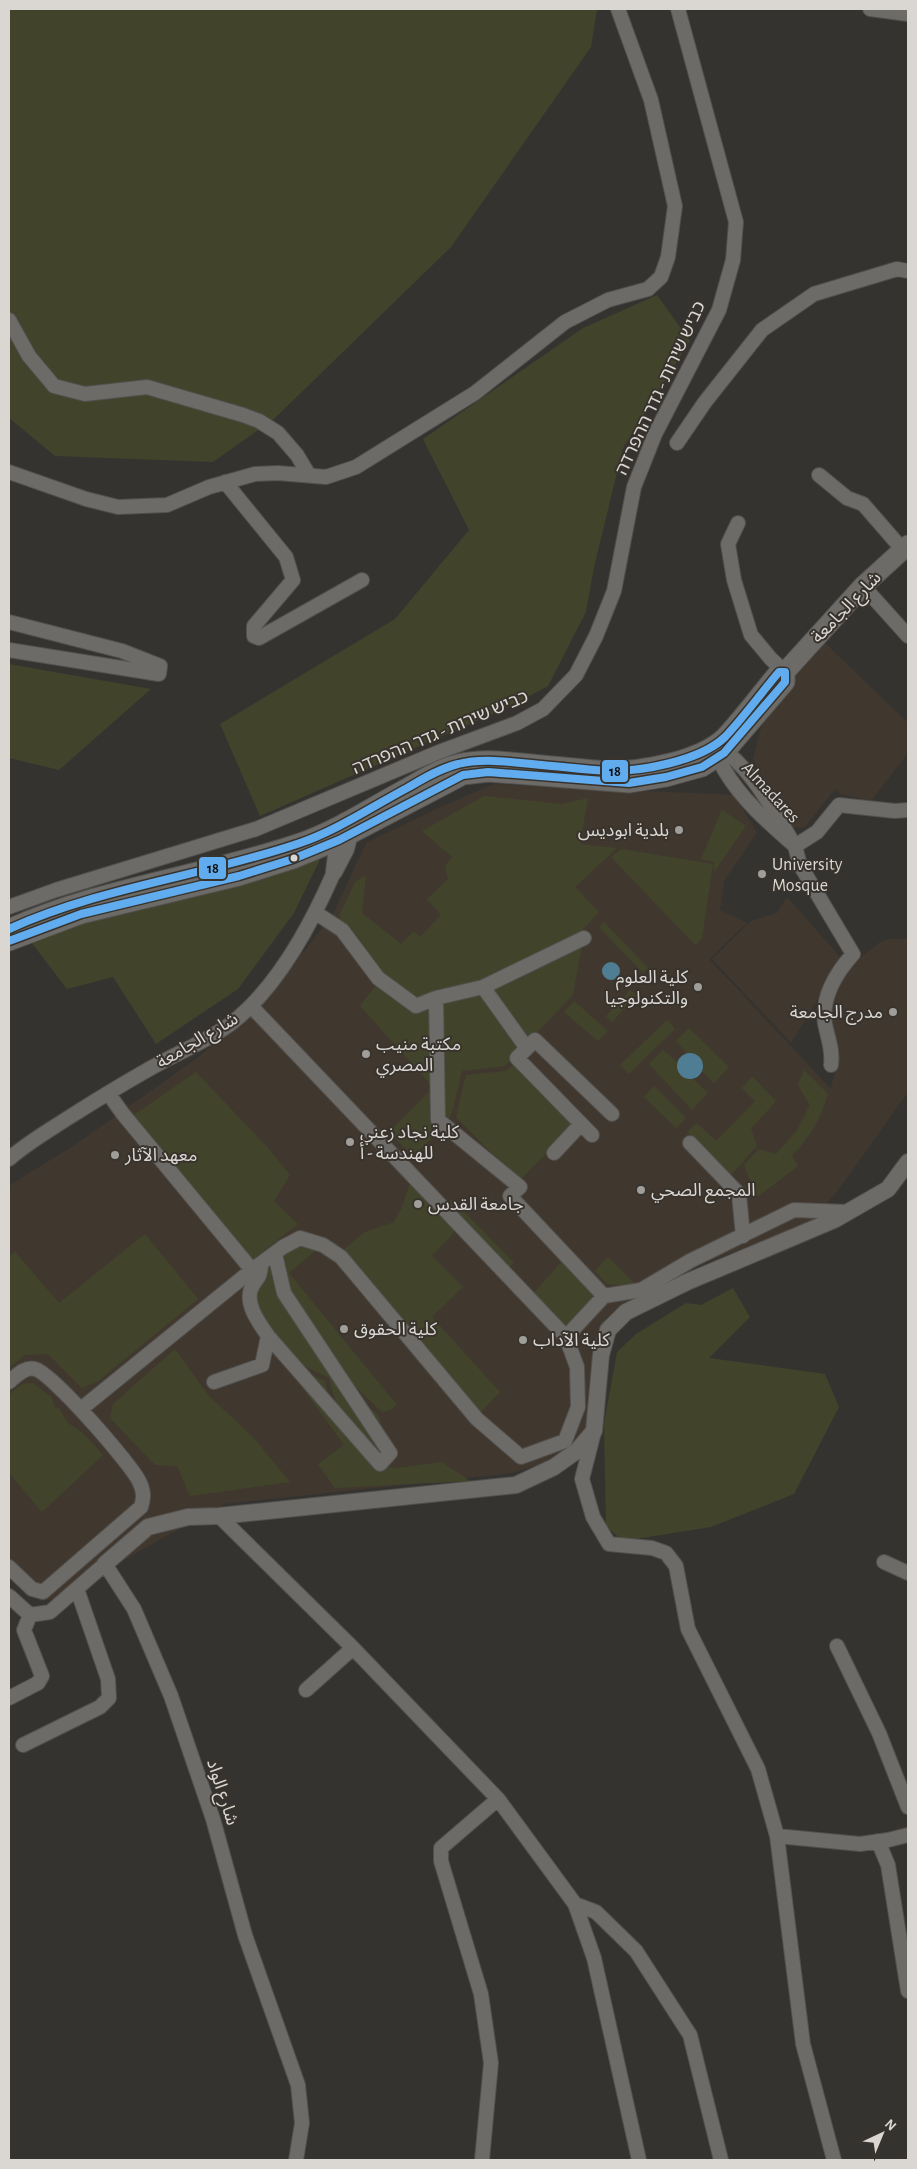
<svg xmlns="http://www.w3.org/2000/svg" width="917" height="2169" viewBox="0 0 917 2169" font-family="'Alegreya Sans','Noto Sans Arabic','Noto Sans Hebrew',sans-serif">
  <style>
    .built { fill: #40382e }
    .green { fill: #41442b }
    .water { fill: #4e7d94 }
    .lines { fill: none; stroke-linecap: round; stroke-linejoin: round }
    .minor-casing { stroke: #52504d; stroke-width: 16 }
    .tertiary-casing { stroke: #52504d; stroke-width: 18 }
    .secondary-casing { stroke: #52504d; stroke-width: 21 }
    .minor { stroke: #6d6b68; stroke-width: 14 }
    .tertiary { stroke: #6d6b68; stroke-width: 16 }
    .secondary { stroke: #6d6b68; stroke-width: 19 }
    .bus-1-casing { stroke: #38332d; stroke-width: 11 }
    .bus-1 { stroke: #60acee; stroke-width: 8 }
    .poi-dot { fill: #a09e9a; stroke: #38332d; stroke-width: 2 }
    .bus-dot { fill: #dad7d3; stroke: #38332d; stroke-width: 2 }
    .labels { text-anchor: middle; stroke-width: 4; stroke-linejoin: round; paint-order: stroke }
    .street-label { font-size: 18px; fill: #dad7d3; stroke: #38332d }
    .poi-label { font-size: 18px; fill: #dad7d3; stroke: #38332d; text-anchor: start }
    .line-badge { stroke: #38332d; stroke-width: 2 }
    .pale-badge-label { font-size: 14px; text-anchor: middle; font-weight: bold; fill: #111 }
  </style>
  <rect width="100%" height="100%" fill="#353330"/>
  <!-- built -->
  <path class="built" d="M825 643 908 723V753L871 801 841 794 835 789 804 828 794 827 786 818 771 796 753 759 761 728 774 701Z
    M494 784 734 795 757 832 724 881 720 910 747 923 709 959 831 1089 838 1055 833 1037 831 1014 836 992 839 985 857 960 879 943 888 939H908V1092L842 1185 812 1222 678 1273 613 1312 593 1352 587 1428 580 1442 557 1459 512 1473 224 1504 54 1599 40 1601 9 1577V1186L79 1142 200 1056 288 972 333 914 366 843 443 806Z
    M787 897 842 959 791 1043 712 959 751 921 777 913Z"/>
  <!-- green -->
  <path class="green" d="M9 9H597L591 47 451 247 275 418 213 462 55 456 9 418Z
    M657 295 690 341 623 448 594 567 586 612 548 686 513 705 260 816 220 724 395 619 469 530 423 439 583 328Z
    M9 664 151 689 59 770 9 758Z
    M484 796 562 804 588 798 580 844 617 848 575 887 599 912 577 936 479 982 417 999 381 973 345 928 339 916 355 882 366 875 362 913 401 944 414 931 420 937 441 915 427 899 448 879 445 866 452 857 422 831Z
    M722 810 746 826 714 872V862L701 859Z
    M621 849 713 864 702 938 695 945 611 857Z
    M324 851 294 913 238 989 156 1044 113 977 67 989 31 942 164 894Z
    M604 922 648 968 643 973 599 927Z
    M582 945 573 995 527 1043 490 991Z
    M378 982 416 1009 433 1003V1087L360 1006Z
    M630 990 636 995 612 1022 606 1016Z
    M482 991 522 1048 505 1066 462 1071 452 1113 446 1123 442 1119 439 1000Z
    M574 1001 608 1031 598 1041 564 1012Z
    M667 1020 675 1029 629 1074 620 1065Z
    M689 1028 729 1067 714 1083 702 1071C705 1061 697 1053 687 1054L676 1041Z
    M663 1050 678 1063 681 1075 693 1079 708 1093 692 1110 649 1064Z
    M517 1061 576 1123 519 1181 456 1117 466 1075 506 1071Z
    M804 1070 828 1094C821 1119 809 1138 792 1156L798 1166 757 1197 744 1165 759 1149 776 1154 798 1129 810 1105 798 1085Z
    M196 1072 269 1149 290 1175 274 1201 298 1224 252 1260 131 1117Z
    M752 1076 776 1101 751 1129 757 1146 730 1176 687 1132 697 1123 716 1141 755 1101 742 1088Z
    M654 1086 686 1118 676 1128 644 1097Z
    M433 1088 441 1128 413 1157 389 1132Z
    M411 1179 458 1228 432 1256 463 1287 432 1317 500 1392 481 1412 397 1322 341 1252 365 1232 394 1222 403 1205Z
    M452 1199 514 1263 506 1270 445 1206Z
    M145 1234 198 1299 97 1382 82 1388 48 1354 25 1355 9 1368V1256L15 1252 59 1303Z
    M300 1241 320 1247 289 1273 397 1405 390 1410 382 1412 340 1372 286 1292 277 1255Z
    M273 1257 282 1294 336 1377 379 1416 387 1452 380 1460 338 1412 329 1378 302 1365 272 1345 253 1304 264 1266Z
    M608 1257 637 1286 607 1284 595 1271Z
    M563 1260 598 1296 567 1329 533 1294Z
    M733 1288 750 1317 709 1358 825 1374 839 1407 794 1494 711 1527 623 1541 606 1526 604 1423 617 1352 636 1334 686 1303 701 1305Z
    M175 1349 209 1396 253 1437 290 1482 190 1496 177 1466 155 1465 110 1418 113 1404Z
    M283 1361 325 1381 333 1414 382 1467 396 1468 442 1462 470 1481 335 1488 318 1464 344 1445Z
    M33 1383 51 1397 56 1409 59 1408 67 1422 84 1434 103 1455 42 1512 9 1473V1395L22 1384Z"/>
  <!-- water -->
  <path class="water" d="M602 971a9 9 0 1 1 18 0a9 9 0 1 1-18 0Z
    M677 1066a13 13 0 1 1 26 0a13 13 0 1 1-26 0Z"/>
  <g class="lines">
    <defs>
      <path id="minor" d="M870 9 908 14
        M9 320 29 356 54 386 85 394 147 387 243 415 259 421 278 433 297 455 309 475
        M677 443 705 402 762 330 814 294 897 269 908 271
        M9 472 86 499 118 507 167 505 209 487 255 474 278 473 326 477 356 467 475 393 565 322 608 300 648 289 661 277 668 257 675 206 651 100 618 9
        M819 475 847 498 863 504 903 550
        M225 482 286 557 293 580 254 626V636L259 638 362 580
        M738 523 728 544 734 580 751 635 771 659 785 672
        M863 586 908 636
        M9 622 122 651 160 666 159 674 9 650
        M714 745C746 758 777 816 795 846 770 824 742 800 725 771 720 763 718 753 714 745Z
        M9 907 56 890 256 829 439 752 517 723 543 709 576 675 596 636 614 591 634 487 655 434 719 310 733 260 736 222 678 9
        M316 913 342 930 378 978 416 1006 436 998 483 987 584 938
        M483 987 526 1047
        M436 998 438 1120 520 1187 510 1196 604 1296 641 1290 690 1261 794 1210 848 1212
        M831 1065C833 1050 828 1039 825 1024 821 997 836 973 853 954L800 865 795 846 817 832 839 805 895 811 908 810
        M108 1093 123 1114 252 1270 283 1247 300 1238 323 1245 341 1257 477 1419 521 1457 565 1441 578 1407 577 1367 566 1337 251 1006
        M592 1135 517 1058 535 1040 612 1114
        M690 1143 739 1194 743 1236
        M554 1153 581 1124
        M9 1159C27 1143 48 1131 68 1118 98 1099 129 1080 160 1063 184 1050 211 1039 233 1022 278 986 311 925 334 872
        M268 1336 380 1464 390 1453 284 1293 275 1254
        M566 1337 604 1296
        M9 1382C16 1376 25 1366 35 1369 52 1373 130 1463 139 1481 144 1491 144 1498 141 1507L43 1592 32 1589 9 1567
        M214 1382 262 1365 268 1336C260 1324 245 1305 251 1289 256 1277 260 1281 261 1265
        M81 1409 252 1270
        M594 1432 582 1479 593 1517 609 1544 652 1548 666 1553 676 1566 688 1629 758 1769 777 1836 803 2044 834 2160
        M219 1516 353 1648 498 1799 575 1904 594 1958 639 2160
        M884 1562 908 1573
        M9 1596 30 1615 50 1612 105 1564 134 1609 171 1696 213 1819 245 1935 298 2085 302 2123 296 2160
        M837 1646 879 1733 908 1807
        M306 1690 353 1648
        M9 1698 38 1683 42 1676 24 1630 30 1615
        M23 1745 100 1707 109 1698 108 1679 77 1589
        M777 1836 860 1844 888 1840 908 1835
        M878 1841 888 1865 908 1991
        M575 1904 596 1912 636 1951 690 2035 721 2160
        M482 2160 491 2063 481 1994 441 1861V1848L498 1799"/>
      <path id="tertiary" d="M345 821 350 833 346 849 334 872 337 847Z
        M105 1564 148 1527 188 1517 219 1516 516 1485 554 1467 578 1450 594 1431 601 1355 608 1330 626 1312 687 1282 834 1220 888 1189 908 1162"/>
      <path id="secondary" d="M785 672 863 586 908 545
        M9 929C101 887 204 876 300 843 338 830 373 806 409 787 424 778 441 768 458 764 485 757 515 763 542 765 565 767 587 770 610 771 643 771 700 761 725 737 744 717 761 693 779 672H785V682L724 753 702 767 666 777 629 783 488 772 463 775 339 840 293 859 239 876 81 914 9 941"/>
    </defs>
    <!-- minor casing -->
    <use href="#minor" class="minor-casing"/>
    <!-- tertiary casing -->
    <use href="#tertiary" class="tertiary-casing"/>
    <!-- secondary casing -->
    <use href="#secondary" class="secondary-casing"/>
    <!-- minor -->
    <use href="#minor" class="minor"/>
    <!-- tertiary -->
    <use href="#tertiary" class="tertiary"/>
    <!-- secondary -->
    <use href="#secondary" class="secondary"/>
    <defs>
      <path id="bus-1" d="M9 929C101 887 204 876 300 843 338 830 373 806 409 787 424 778 441 768 458 764 485 757 515 763 542 765 565 767 587 770 610 771 643 771 700 761 725 737 744 717 761 693 779 672H785V682L724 753 702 767 666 777 629 783 488 772 463 775 339 840 293 859 239 876 81 914 9 941"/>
    </defs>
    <!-- bus-1 casing -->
    <use href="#bus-1" class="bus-1-casing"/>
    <!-- bus-1 -->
    <use href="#bus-1" class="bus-1"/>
  </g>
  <!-- markers -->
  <g class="poi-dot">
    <circle cx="679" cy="830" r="5"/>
    <circle cx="762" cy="874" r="5"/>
    <circle cx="698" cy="987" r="5"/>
    <circle cx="893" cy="1012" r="5"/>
    <circle cx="366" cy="1054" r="5"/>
    <circle cx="350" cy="1142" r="5"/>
    <circle cx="115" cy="1155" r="5"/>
    <circle cx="641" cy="1190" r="5"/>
    <circle cx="418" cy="1204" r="5"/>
    <circle cx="344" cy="1329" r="5"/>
    <circle cx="523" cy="1340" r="5"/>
  </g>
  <circle class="bus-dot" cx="294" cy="858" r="4.5"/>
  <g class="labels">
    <!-- street labels -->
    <g class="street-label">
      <text transform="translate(660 388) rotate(-65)" y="6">כביש שירות - גדר ההפרדה</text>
      <text transform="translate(846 607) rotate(-46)" y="6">شارع الجامعة</text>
      <text transform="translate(440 732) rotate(-23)" y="6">כביש שירות - גדר ההפרדה</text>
      <text transform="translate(771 792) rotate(47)" y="6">Almadares</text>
      <text transform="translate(197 1040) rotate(-31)" y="6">شارع الجامعة</text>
      <text transform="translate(223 1792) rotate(72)" y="6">شارع الواد</text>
    </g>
    <!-- poi labels -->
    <g class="poi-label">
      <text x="669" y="836" text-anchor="end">بلدية ابوديس</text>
      <text x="772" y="870">University<tspan x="772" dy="21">Mosque</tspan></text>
      <text x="688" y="983" text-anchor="end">كلية العلوم<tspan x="688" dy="21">والتكنولوجيا</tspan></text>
      <text x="883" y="1018" text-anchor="end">مدرج الجامعة</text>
      <text x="376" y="1050">مكتبة منيب<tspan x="376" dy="21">المصري</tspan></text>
      <text x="360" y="1138">كلية نجاد زعني<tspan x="360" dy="21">للهندسة - أ</tspan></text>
      <text x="125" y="1161">معهد الآثار</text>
      <text x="651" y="1196">المجمع الصحي</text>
      <text x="428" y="1210">جامعة القدس</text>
      <text x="354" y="1335">كلية الحقوق</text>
      <text x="533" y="1346">كلية الآداب</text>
    </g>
  </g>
  <g class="line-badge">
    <rect x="601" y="759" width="28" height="24" rx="5" fill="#60acee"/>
    <rect x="198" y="856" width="29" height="24" rx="5" fill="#60acee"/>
  </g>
  <g class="pale-badge-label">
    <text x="615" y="776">18</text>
    <text x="213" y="873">18</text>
  </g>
  <!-- border -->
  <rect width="917" height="2169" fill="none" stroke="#dad7d3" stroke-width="20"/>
  <!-- north arrow -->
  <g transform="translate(882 2134) rotate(44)" stroke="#38332d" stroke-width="4" paint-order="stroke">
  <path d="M0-4L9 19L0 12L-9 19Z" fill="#dad7d3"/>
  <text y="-8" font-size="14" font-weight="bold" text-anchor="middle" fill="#dad7d3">N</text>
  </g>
</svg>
